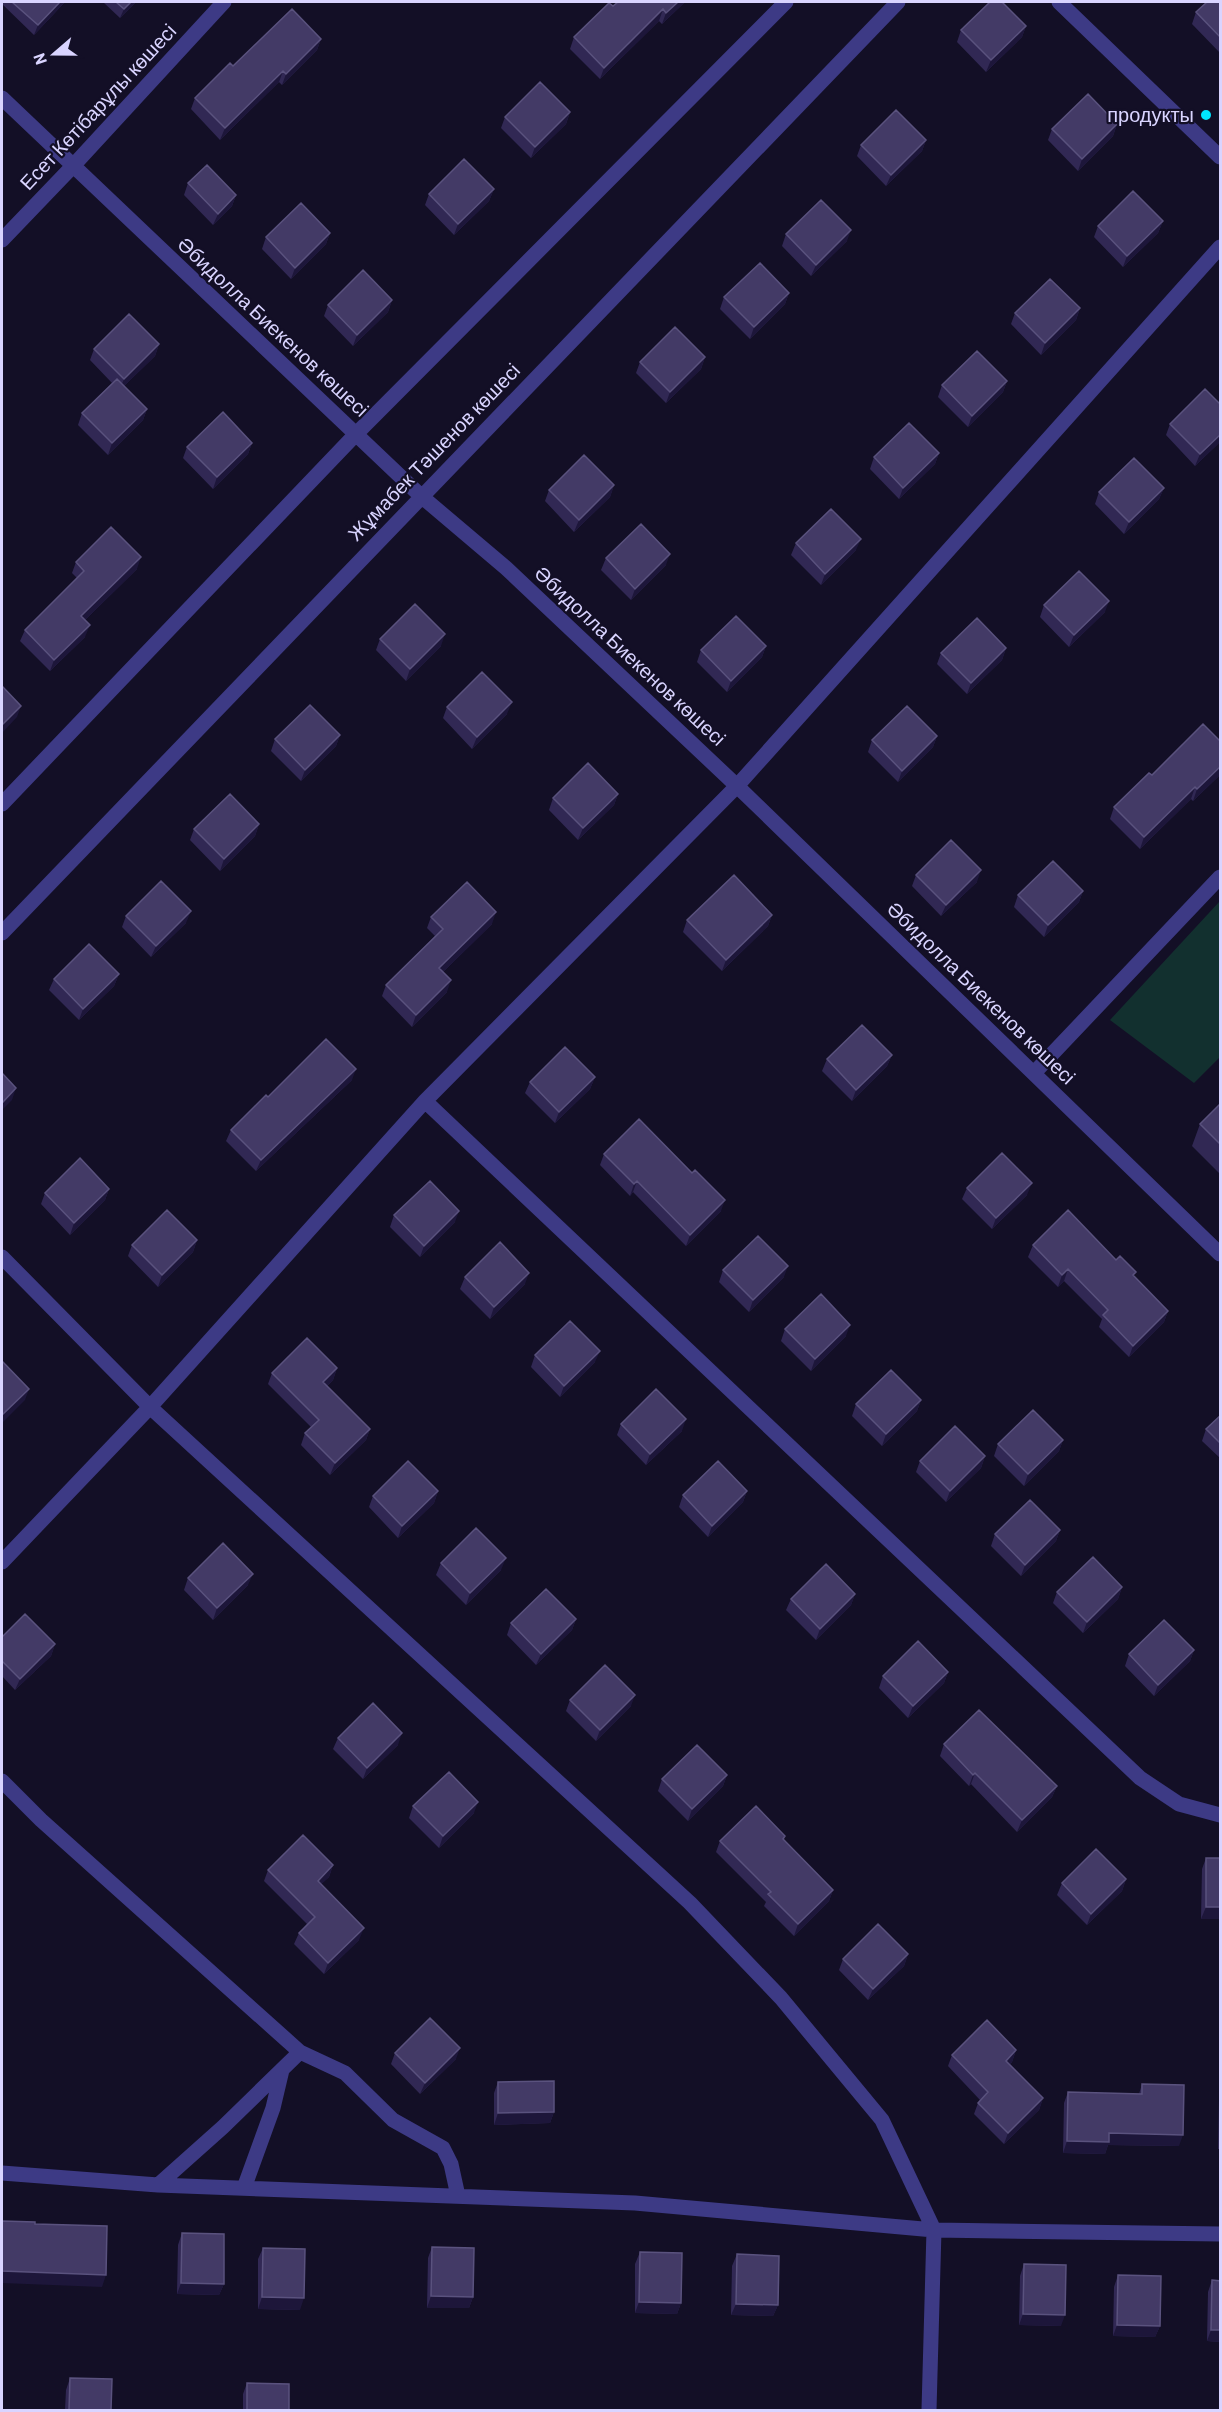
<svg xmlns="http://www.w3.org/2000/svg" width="1222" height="2412" viewBox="0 0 1222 2412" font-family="Barlow,sans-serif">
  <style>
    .green { fill: #12302f }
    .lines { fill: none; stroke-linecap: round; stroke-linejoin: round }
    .minor { stroke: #3d3a85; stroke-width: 15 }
    .wall { fill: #312854 }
    .shaded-wall { fill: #1d163a }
    .building { fill: #433a66; stroke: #5a527e; stroke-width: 1.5 }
    .poi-dot { fill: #00e5ff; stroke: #130f26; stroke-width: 2 }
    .labels { text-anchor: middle; stroke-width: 4.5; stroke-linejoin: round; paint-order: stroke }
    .street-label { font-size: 20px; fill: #d9d4ff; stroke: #130f26 }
    .poi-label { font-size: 20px; fill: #d9d4ff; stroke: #130f26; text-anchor: end }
  </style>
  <rect width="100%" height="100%" fill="#130f26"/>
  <!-- green -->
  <path class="green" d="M1220 901V1057L1194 1083 1110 1020Z"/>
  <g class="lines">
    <!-- minor -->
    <path class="minor" d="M1059 2 1220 157
      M2 98 421 496 506 568 737 786 1220 1254
      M2 240 72 167 224 2
      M2 804 356 434 786 2
      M2 933 898 2
      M1034 1073 1220 877
      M425 1101 1140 1778 1179 1804 1220 1815
      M2 1257 150 1407 690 1903 781 1998 882 2120 934 2230 929 2410
      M2 1562 150 1407 425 1101 737 786 1220 247
      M2 1781 41 1820 300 2052 345 2073 393 2120 443 2148 451 2164 458 2196
      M2 2173 158 2185 635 2203 934 2230 1220 2234
      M158 2185 223 2127 300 2052
      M244 2188 273 2108 282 2070"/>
  </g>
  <!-- wall -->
  <path class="wall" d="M2 2H65L34 35 2 4Z
    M103 2H136L120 18Z
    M618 2H685L662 24 659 21 600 79 570 49 574 37Z
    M1221 2V54L1192 24 1196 12Z
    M1026 26 1022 37 986 72 957 42 961 30Z
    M321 39 317 50 282 85 279 82 220 140 191 109 195 98 233 66Z
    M570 112 566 124 531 158 501 128 505 117Z
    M1117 124 1113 136 1078 171 1048 140 1052 129Z
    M926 140 922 151 886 186 857 156 861 145Z
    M188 183 236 195 232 206 213 225 184 195Z
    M494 189 489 201 454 235 425 205 429 194Z
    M1163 221 1158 233 1123 267 1094 237 1098 226Z
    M330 233 326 244 291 279 262 249 266 237Z
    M786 234 847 241 811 276 782 246Z
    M789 293 785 304 750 339 720 309 724 297Z
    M392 300 388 312 353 346 324 316 328 305Z
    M1080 308 1076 320 1041 355 1011 324 1015 313Z
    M159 344 155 356 124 386 147 409 143 420 108 455 78 425 82 413 112 383 90 360 94 349Z
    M705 357 701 369 666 403 636 373 640 362Z
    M1007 381 1003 392 968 427 938 397 942 385Z
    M1221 405V441L1195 466 1166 435 1170 424Z
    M252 443 248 454 213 489 183 458 187 447Z
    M939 453 935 464 899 499 870 469 874 457Z
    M614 485 610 497 574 532 545 501 549 490Z
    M1164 488 1159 499 1124 534 1095 504 1099 492Z
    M796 543 856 550 821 585 791 555Z
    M606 558 666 565 631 600 601 570Z
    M76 562 137 569 85 620V637L50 671 20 641 25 630 77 578 72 573Z
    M1044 605 1105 612 1069 647 1040 617Z
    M380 639 441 646 406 681 376 650Z
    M766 646 762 657 727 692 697 662 701 650Z
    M1006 648 1002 660 967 694 937 664 941 653Z
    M447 707 507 714 472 749 443 718Z
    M340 735 336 746 301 781 271 751 275 739Z
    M937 736 933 747 898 782 868 752 872 740Z
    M1221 742V774L1193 801 1191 799 1140 849 1110 819 1114 807 1152 775Z
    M618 794 614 805 578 840 549 810 553 798Z
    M259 824 255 836 220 871 190 840 194 829Z
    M916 875 977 882 941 916 912 886Z
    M1083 891 1079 902 1044 937 1014 907 1018 895Z
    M772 915 768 926 722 971 683 932 687 920Z
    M126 916 186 923 151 957 122 927Z
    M431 917 492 924 443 972 447 992 412 1027 382 996 386 985 435 936 427 928Z
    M119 974 114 986 79 1020 49 990 54 979Z
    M892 1055 887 1066 852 1101 822 1071 827 1059Z
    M595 1077 590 1089 555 1123 525 1093 530 1082Z
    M352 1080 256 1171 226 1141 231 1130 268 1097Z
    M1221 1103V1175L1192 1146 1200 1124Z
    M604 1154 721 1211 686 1246 633 1192 630 1196 600 1165Z
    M967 1188 1027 1195 992 1229 962 1199Z
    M109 1189 105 1200 70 1235 41 1204 45 1193Z
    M394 1215 455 1222 420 1257 390 1227Z
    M197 1240 193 1252 158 1287 128 1256 132 1245Z
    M1033 1245 1116 1260 1168 1311 1164 1322 1129 1357 1099 1327 1102 1319 1064 1281 1058 1287 1028 1257Z
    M723 1270 784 1277 749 1312 719 1282Z
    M465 1277 525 1284 490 1319 460 1289Z
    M785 1329 846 1336 811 1371 781 1341Z
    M535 1355 595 1362 560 1397 531 1367Z
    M337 1368 333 1380 327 1386 370 1429 366 1440 330 1475 301 1445 305 1433 311 1427 268 1384 272 1373Z
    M921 1400 917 1411 882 1446 852 1416 856 1404Z
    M1221 1415V1459L1202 1441 1206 1429Z
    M621 1424 682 1431 646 1465 617 1435Z
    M1063 1440 1059 1451 1024 1486 994 1456 998 1444Z
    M985 1456 981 1468 946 1502 916 1472 920 1461Z
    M438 1491 434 1503 398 1538 369 1507 373 1496Z
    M747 1491 743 1502 708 1537 679 1507 683 1495Z
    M1060 1530 1056 1541 1021 1576 991 1546 995 1534Z
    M441 1563 501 1570 466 1605 436 1575Z
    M188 1578 248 1585 213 1620 184 1590Z
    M1122 1587 1118 1599 1083 1633 1053 1603 1057 1592Z
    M855 1594 851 1605 816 1640 786 1610 791 1599Z
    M576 1619 572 1630 536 1665 507 1635 511 1623Z
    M2 1637 55 1644 51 1656 15 1690 2 1676Z
    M1194 1650 1190 1661 1154 1696 1125 1666 1129 1654Z
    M948 1672 944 1683 908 1718 879 1688 883 1676Z
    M570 1700 631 1706 596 1741 566 1711Z
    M338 1738 398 1745 363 1779 333 1749Z
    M944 1744 1057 1786 1052 1797 1017 1832 971 1784 969 1786 940 1756Z
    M727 1775 723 1786 688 1821 658 1791 662 1779Z
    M413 1806 474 1813 439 1848 409 1818Z
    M784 1840 833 1890 829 1901 794 1936 764 1906 766 1902 716 1852 720 1841Z
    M1206 1858 1221 1919H1201L1202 1869Z
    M333 1865 329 1877 321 1884 359 1940 324 1974 294 1944 299 1933 307 1924 264 1881 268 1870Z
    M1126 1879 1122 1891 1087 1925 1057 1895 1062 1883Z
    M908 1954 904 1966 868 2000 839 1970 843 1959Z
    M1016 2050 1012 2062 1010 2064 1043 2098 1039 2110 1004 2144 974 2114 978 2103 980 2100 948 2066 952 2055Z
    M395 2053 456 2059 420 2094 391 2064Z
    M498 2082 554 2112 550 2123 494 2125V2093Z
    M1142 2084 1179 2146 1108 2145 1105 2154 1063 2153 1064 2103 1068 2092 1139 2094Z
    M1221 2095V2149H1218L1219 2100Z
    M182 2233 224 2284 219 2295 177 2294 178 2245Z
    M432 2247 473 2297 469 2308H427L428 2258Z
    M263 2248 300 2310 258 2309V2259Z
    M640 2252 681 2303 677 2314 635 2313V2264Z
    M737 2254 778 2305 773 2316 731 2315 732 2266Z
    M1024 2264 1061 2326 1019 2325 1020 2276Z
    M1118 2275 1160 2326 1155 2337 1113 2336 1114 2287Z
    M1212 2280 1221 2342 1207 2341 1208 2292Z
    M70 2378 111 2410H65L66 2390Z
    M247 2383 289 2410H243V2394Z"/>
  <!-- shaded-wall -->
  <path class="shaded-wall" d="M60 2H65L34 35 38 25Z
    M131 2H136L120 18 124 9Z
    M678 2H685L662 24 666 13Z
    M663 9 659 21 600 79 604 68Z
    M1026 26 1022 37 986 72 991 60Z
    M321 39 317 50 282 85 286 74Z
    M283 71 279 82 220 140 225 128Z
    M570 112 566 124 531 158 535 147Z
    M1117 124 1113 136 1078 171 1082 159Z
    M926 140 922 151 886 186 891 175Z
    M494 189 489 201 454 235 458 224Z
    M236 195 232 206 213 225 218 214Z
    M1163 221 1158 233 1123 267 1127 256Z
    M851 230 847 241 811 276 816 265Z
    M330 233 326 244 291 279 295 268Z
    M789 293 785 304 750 339 754 327Z
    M392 300 388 312 353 346 357 335Z
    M1080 308 1076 320 1041 355 1045 343Z
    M159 344 155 356 119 391 124 379Z
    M705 357 701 369 666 403 670 392Z
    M1007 381 1003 392 968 427 972 416Z
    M147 409 143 420 108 455 112 443Z
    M1221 434V441L1195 466 1200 454Z
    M252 443 248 454 213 489 217 477Z
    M939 453 935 464 899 499 903 488Z
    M614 485 610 497 574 532 579 520Z
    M1164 488 1159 499 1124 534 1129 522Z
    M861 539 856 550 821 585 825 574Z
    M670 554 666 565 631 600 635 589Z
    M141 557 137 569 77 628 81 616Z
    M1109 601 1105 612 1069 647 1074 635Z
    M90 625 85 637 50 671 54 660Z
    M445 634 441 646 406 681 410 669Z
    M766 646 762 657 727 692 731 681Z
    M1006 648 1002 660 967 694 971 683Z
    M512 702 507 714 472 749 477 737Z
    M21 706 17 717 2 733V725Z
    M340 735 336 746 301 781 305 770Z
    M937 736 933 747 898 782 902 771Z
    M1221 766V774L1193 801 1197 789Z
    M1195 787 1191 799 1140 849 1144 837Z
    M618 794 614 805 578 840 583 828Z
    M259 824 255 836 220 871 224 859Z
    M981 870 977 882 941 916 946 905Z
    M1083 891 1079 902 1044 937 1048 925Z
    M191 911 186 923 151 957 156 946Z
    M496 912 492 924 435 980 439 968Z
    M772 915 768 926 722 971 726 960Z
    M119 974 114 986 79 1020 83 1009Z
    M451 980 447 992 412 1027 416 1015Z
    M892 1055 887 1066 852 1101 856 1090Z
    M356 1069 352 1080 256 1171 261 1160Z
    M595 1077 590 1089 555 1123 559 1112Z
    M16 1088 12 1100 2 1110V1103Z
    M637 1181 633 1192 630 1196 634 1184Z
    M1032 1183 1027 1195 992 1229 996 1218Z
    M109 1189 105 1200 70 1235 74 1223Z
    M725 1200 721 1211 686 1246 690 1235Z
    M459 1211 455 1222 420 1257 424 1246Z
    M197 1240 193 1252 158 1287 162 1275Z
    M788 1266 784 1277 749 1312 753 1300Z
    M1068 1269 1064 1281 1058 1287 1062 1275Z
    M529 1273 525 1284 490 1319 494 1307Z
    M1168 1311 1164 1322 1129 1357 1133 1346Z
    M850 1325 846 1336 811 1371 815 1359Z
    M600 1351 595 1362 560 1397 564 1386Z
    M337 1368 333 1380 319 1393 323 1382Z
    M29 1389 25 1400 2 1423V1415Z
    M921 1400 917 1411 882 1446 886 1434Z
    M686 1419 682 1431 646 1465 650 1454Z
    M370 1429 366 1440 330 1475 335 1463Z
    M1063 1440 1059 1451 1024 1486 1028 1474Z
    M985 1456 981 1468 946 1502 950 1491Z
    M438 1491 434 1503 398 1538 402 1526Z
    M747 1491 743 1502 708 1537 712 1526Z
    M1060 1530 1056 1541 1021 1576 1025 1565Z
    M506 1558 501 1570 466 1605 470 1593Z
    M253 1574 248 1585 213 1620 217 1608Z
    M1122 1587 1118 1599 1083 1633 1087 1622Z
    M855 1594 851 1605 816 1640 820 1629Z
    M576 1619 572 1630 536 1665 541 1654Z
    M55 1644 51 1656 15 1690 20 1679Z
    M1194 1650 1190 1661 1154 1696 1158 1685Z
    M948 1672 944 1683 908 1718 913 1706Z
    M635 1695 631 1706 596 1741 600 1730Z
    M402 1733 398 1745 363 1779 367 1768Z
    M975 1773 971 1784 969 1786 973 1775Z
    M727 1775 723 1786 688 1821 692 1809Z
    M1057 1786 1052 1797 1017 1832 1022 1820Z
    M478 1802 474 1813 439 1848 443 1836Z
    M333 1865 329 1877 313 1892 318 1881Z
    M1126 1879 1122 1891 1087 1925 1091 1914Z
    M833 1890 829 1901 794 1936 798 1924Z
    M1206 1907H1221V1919H1201Z
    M364 1928 359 1940 324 1974 328 1963Z
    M908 1954 904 1966 868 2000 873 1989Z
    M460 2048 456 2059 420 2094 425 2083Z
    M1016 2050 1012 2062 1002 2072 1006 2061Z
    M1043 2098 1039 2110 1004 2144 1008 2133Z
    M554 2112 550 2123 494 2125 498 2113Z
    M1109 2133 1183 2135 1179 2146 1108 2145 1105 2154 1063 2153 1067 2141Z
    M2 2271 106 2275 102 2287 2 2283Z
    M181 2283 224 2284 219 2295 177 2294Z
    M431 2296 473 2297 469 2308H427Z
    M262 2297 304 2298 300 2310 258 2309Z
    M639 2302 681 2303 677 2314 635 2313Z
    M736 2304 778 2305 773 2316 731 2315Z
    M1023 2314 1065 2315 1061 2326 1019 2325Z
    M1117 2325 1160 2326 1155 2337 1113 2336Z
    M1211 2330H1221V2342L1207 2341Z"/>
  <!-- building -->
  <path class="building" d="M12 2H60L38 25Z
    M116 2H131L124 9Z
    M618 2H678L666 13 663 9 604 68 574 37 609 3 613 6Z
    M990 2H1002L1026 26 991 60 961 30Z
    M1207 2H1221V38L1196 12Z
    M292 9 321 39 286 74 283 71 225 128 195 98 230 63 233 66Z
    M540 82 570 112 535 147 505 117Z
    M1088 94 1117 124 1082 159 1052 129Z
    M896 110 926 140 891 175 861 145Z
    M464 159 494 189 458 224 429 194Z
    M207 165 236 195 218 214 188 183Z
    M1133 191 1163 221 1127 256 1098 226Z
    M821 200 851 230 816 265 786 234Z
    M301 203 330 233 295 268 266 237Z
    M760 263 789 293 754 327 724 297Z
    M363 270 392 300 357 335 328 305Z
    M1050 279 1080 308 1045 343 1015 313Z
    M129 314 159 344 124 379 94 349Z
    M675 327 705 357 670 392 640 362Z
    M977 351 1007 381 972 416 942 385Z
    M117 379 147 409 112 443 82 413Z
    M1205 389 1221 405V434L1200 454 1170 424Z
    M223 412 252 443 217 477 187 447Z
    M909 423 939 453 903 488 874 457Z
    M584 455 614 485 579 520 549 490Z
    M1134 458 1164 488 1129 522 1099 492Z
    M831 509 861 539 825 574 796 543Z
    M641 524 670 554 635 589 606 558Z
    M111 527 141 557 81 616 90 625 54 660 25 630 84 571 76 562Z
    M1079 571 1109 601 1074 635 1044 605Z
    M415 604 445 634 410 669 380 639Z
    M736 616 766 646 731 681 701 650Z
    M977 618 1006 648 971 683 941 653Z
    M482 672 512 702 477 737 447 707Z
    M2 686 21 706 2 725Z
    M310 705 340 735 305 770 275 739Z
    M907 706 937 736 902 771 872 740Z
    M1203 724 1221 742V766L1197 789 1195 787 1144 837 1114 807 1149 773 1152 775Z
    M588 763 618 794 583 828 553 798Z
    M230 794 259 824 224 859 194 829Z
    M951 840 981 870 946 905 916 875Z
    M1053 861 1083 891 1048 925 1018 895Z
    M734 875 772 915 726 960 687 920Z
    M161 881 191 911 156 946 126 916Z
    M467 882 496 912 439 968 451 980 416 1015 386 985 443 929 431 917Z
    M89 944 119 974 83 1009 54 979Z
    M862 1025 892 1055 856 1090 827 1059Z
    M326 1039 356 1069 261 1160 231 1130 266 1095 268 1097Z
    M565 1047 595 1077 559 1112 530 1082Z
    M2 1073 16 1088 2 1103Z
    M1221 1103V1145L1200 1124Z
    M639 1119 692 1173 695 1170 725 1200 690 1235 637 1181 634 1184 604 1154Z
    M1002 1153 1032 1183 996 1218 967 1188Z
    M80 1158 109 1189 74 1223 45 1193Z
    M430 1181 459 1211 424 1246 394 1215Z
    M167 1210 197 1240 162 1275 132 1245Z
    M1068 1210 1116 1260 1120 1256 1136 1272 1133 1275 1168 1311 1133 1346 1103 1315 1108 1310 1068 1269 1062 1275 1033 1245Z
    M758 1236 788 1266 753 1300 723 1270Z
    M500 1242 529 1273 494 1307 465 1277Z
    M821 1294 850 1325 815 1359 785 1329Z
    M570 1321 600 1351 564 1386 535 1355Z
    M307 1338 337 1368 323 1382 370 1429 335 1463 305 1433 319 1420 272 1373Z
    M2 1361 29 1389 2 1415Z
    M891 1370 921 1400 886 1434 856 1404Z
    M656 1389 686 1419 650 1454 621 1424Z
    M1033 1410 1063 1440 1028 1474 998 1444Z
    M1221 1415V1444L1206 1429Z
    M955 1426 985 1456 950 1491 920 1461Z
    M408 1461 438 1491 402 1526 373 1496Z
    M718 1461 747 1491 712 1526 683 1495Z
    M1030 1500 1060 1530 1025 1565 995 1534Z
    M476 1528 506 1558 470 1593 441 1563Z
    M223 1543 253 1574 217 1608 188 1578Z
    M1093 1557 1122 1587 1087 1622 1057 1592Z
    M826 1564 855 1594 820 1629 791 1599Z
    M546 1589 576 1619 541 1654 511 1623Z
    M25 1614 55 1644 20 1679 2 1661V1637Z
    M1164 1620 1194 1650 1158 1685 1129 1654Z
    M918 1641 948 1672 913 1706 883 1676Z
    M605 1665 635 1695 600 1730 570 1700Z
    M373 1703 402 1733 367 1768 338 1738Z
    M979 1710 1057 1786 1022 1820 975 1773 973 1775 944 1744Z
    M697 1745 727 1775 692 1809 662 1779Z
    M449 1772 478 1802 443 1836 413 1806Z
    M756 1806 785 1836 783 1839 833 1890 798 1924 768 1894 771 1892 720 1841Z
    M303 1835 333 1865 318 1881 364 1928 328 1963 299 1933 315 1917 268 1870Z
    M1096 1849 1126 1879 1091 1914 1062 1883Z
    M1206 1858H1221V1907H1206Z
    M878 1924 908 1954 873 1989 843 1959Z
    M430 2018 460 2048 425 2083 395 2053Z
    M987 2020 1016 2050 1006 2061 1043 2098 1008 2133 978 2103 988 2092 952 2055Z
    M554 2081V2112L498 2113V2082Z
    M1142 2084 1184 2085 1183 2135 1109 2133V2142L1067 2141 1068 2092 1142 2094Z
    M2 2221 35 2222V2224L107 2226 106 2275 2 2271Z
    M182 2233 224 2234V2284L181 2283Z
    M432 2247 474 2248 473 2297 431 2296Z
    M263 2248 305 2249 304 2298 262 2297Z
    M640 2252 682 2253 681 2303 639 2302Z
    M737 2254 779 2256 778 2305 736 2304Z
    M1024 2264 1066 2265 1065 2315 1023 2314Z
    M1118 2275 1161 2276 1160 2326 1117 2325Z
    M1212 2280 1221 2281V2330H1211Z
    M70 2378 112 2379 111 2410H69Z
    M247 2383 289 2384V2410H247Z"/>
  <!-- markers -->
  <circle class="poi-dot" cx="1206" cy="115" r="6"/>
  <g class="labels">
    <!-- street labels -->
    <g class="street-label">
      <text transform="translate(98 107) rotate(-47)" y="7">Есет Көтібарұлы көшесі</text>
      <text transform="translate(273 327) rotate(43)" y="7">Әбидолла Биекенов көшесі</text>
      <text transform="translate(434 452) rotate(-46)" y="7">Жұмабек Тәшенов көшесі</text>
      <text transform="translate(630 656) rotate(43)" y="7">Әбидолла Биекенов көшесі</text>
      <text transform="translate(981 993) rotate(44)" y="7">Әбидолла Биекенов көшесі</text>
    </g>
    <!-- poi labels -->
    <g class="poi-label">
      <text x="1194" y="122">продукты</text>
    </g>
  </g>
  <!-- border -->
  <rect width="1222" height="2412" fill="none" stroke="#d9d4ff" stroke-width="6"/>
  <!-- north arrow -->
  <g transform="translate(54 54) rotate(250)" stroke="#130f26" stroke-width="4.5" paint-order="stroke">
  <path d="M0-4.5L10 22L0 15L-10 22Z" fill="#d9d4ff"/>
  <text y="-9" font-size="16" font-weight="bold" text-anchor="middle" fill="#d9d4ff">N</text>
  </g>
</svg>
